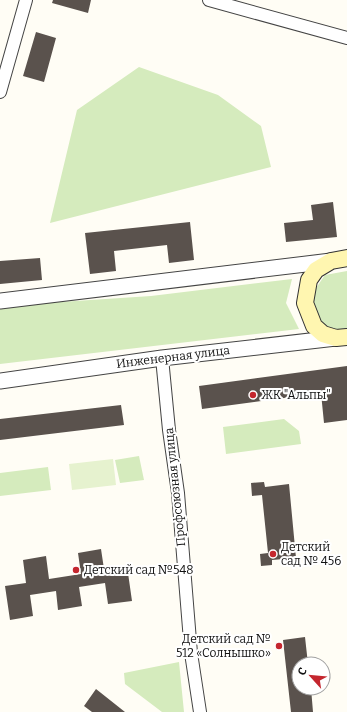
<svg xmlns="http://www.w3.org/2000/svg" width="347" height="712" viewBox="0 0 347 712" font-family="Bitter,serif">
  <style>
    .green { fill: #d5ebbd }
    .pitch { fill: #e6f2cf }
    .building { fill: #5a524d }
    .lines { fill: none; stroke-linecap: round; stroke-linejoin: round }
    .minor-casing { stroke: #444; stroke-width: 14 }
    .tertiary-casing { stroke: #444; stroke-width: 17 }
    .secondary-casing { stroke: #333; stroke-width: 18 }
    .minor { stroke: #fff; stroke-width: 12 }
    .tertiary { stroke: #fff; stroke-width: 15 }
    .secondary { stroke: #fff6b0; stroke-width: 16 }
    .poi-dot { fill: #c4262e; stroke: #fff; stroke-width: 1.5 }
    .labels { text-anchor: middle; stroke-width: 4; stroke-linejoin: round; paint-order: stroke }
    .street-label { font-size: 12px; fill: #111; stroke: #fff }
    .poi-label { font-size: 12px; fill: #111; stroke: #fff; text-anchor: start }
  </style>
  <rect width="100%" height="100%" fill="#fffdf5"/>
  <!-- green -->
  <path class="green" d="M139 67 218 95 261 126 271 167 50 223 77 110Z
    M347 271V330L334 332 321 326 312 304 316 288 325 275Z
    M292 279 286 303 299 329 0 364V306L151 296Z
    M284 419 299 431 301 444 226 454 223 427Z
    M139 456 144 480 120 483 115 460Z
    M48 467 51 490 0 496V473Z
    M179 662 184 712H162L125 684 124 673Z"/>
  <!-- pitch -->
  <path class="pitch" d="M113 459 116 485 72 490 69 464Z"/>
  <!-- building -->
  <path class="building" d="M53 0H91L88 13 52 3Z
    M36 32 56 38 44 82 23 76Z
    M333 202 337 237 286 242 284 223 313 220 311 205Z
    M190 222 194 260 169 263 167 245 114 251 116 271 90 274 85 233Z
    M40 258 42 280 0 284V261Z
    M347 366V420L324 423 321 393 202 409 199 386Z
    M121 405 124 425 0 440V419Z
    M264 482 265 487 289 484 296 558 272 560V565L261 566 260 554 268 553 262 495 252 496 251 483Z
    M101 549 104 569 127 566 132 601 108 604 105 583 79 587 82 606 58 610 56 591 30 595 33 616 10 620 5 586 26 583 23 560 46 556 49 579 81 574 78 553Z
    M305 637 308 664H299V688H311L313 712H291L283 640Z
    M96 689 125 712H92L84 706Z"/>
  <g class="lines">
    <defs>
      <path id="minor" d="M209 0 347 38
        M0 92 26 0
        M162 358 169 430 178 493 191 653 200 712"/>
      <path id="tertiary" d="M0 301 331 261
        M0 381 162 358 336 338"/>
      <path id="secondary" d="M347 258 331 261 316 270 309 280 305 303 314 326 323 334 336 338 347 337"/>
    </defs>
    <!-- minor casing -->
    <use href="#minor" class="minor-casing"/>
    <!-- tertiary casing -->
    <use href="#tertiary" class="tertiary-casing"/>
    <!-- secondary casing -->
    <use href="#secondary" class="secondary-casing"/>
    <!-- minor -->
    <use href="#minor" class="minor"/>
    <!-- tertiary -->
    <use href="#tertiary" class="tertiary"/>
    <!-- secondary -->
    <use href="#secondary" class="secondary"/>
  </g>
  <!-- markers -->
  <g class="poi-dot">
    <circle cx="253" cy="395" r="4"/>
    <circle cx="273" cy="554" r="4"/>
    <circle cx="76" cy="570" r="4"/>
    <circle cx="279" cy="646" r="4"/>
  </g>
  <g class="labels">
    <!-- street labels -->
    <g class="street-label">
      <text transform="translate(173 357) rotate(-7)" y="4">Инженерная улица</text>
      <text transform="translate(175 487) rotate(-96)" y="4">Профсоюзная улица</text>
    </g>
    <!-- poi labels -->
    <g class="poi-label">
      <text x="261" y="399">ЖК "Альпы"</text>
      <text x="281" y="551">Детский<tspan x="281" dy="14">сад № 456</tspan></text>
      <text x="84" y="574">Детский сад №548</text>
      <text x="271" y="643" text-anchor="end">Детский сад №<tspan x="271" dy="14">512 «Солнышко»</tspan></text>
    </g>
  </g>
  <!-- north arrow -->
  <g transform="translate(311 676) rotate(297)"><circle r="19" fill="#ffffff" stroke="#a0a0a0"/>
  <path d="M0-3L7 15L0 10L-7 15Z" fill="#c4262e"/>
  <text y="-6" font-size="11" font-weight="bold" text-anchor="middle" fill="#111111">С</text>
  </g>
</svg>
